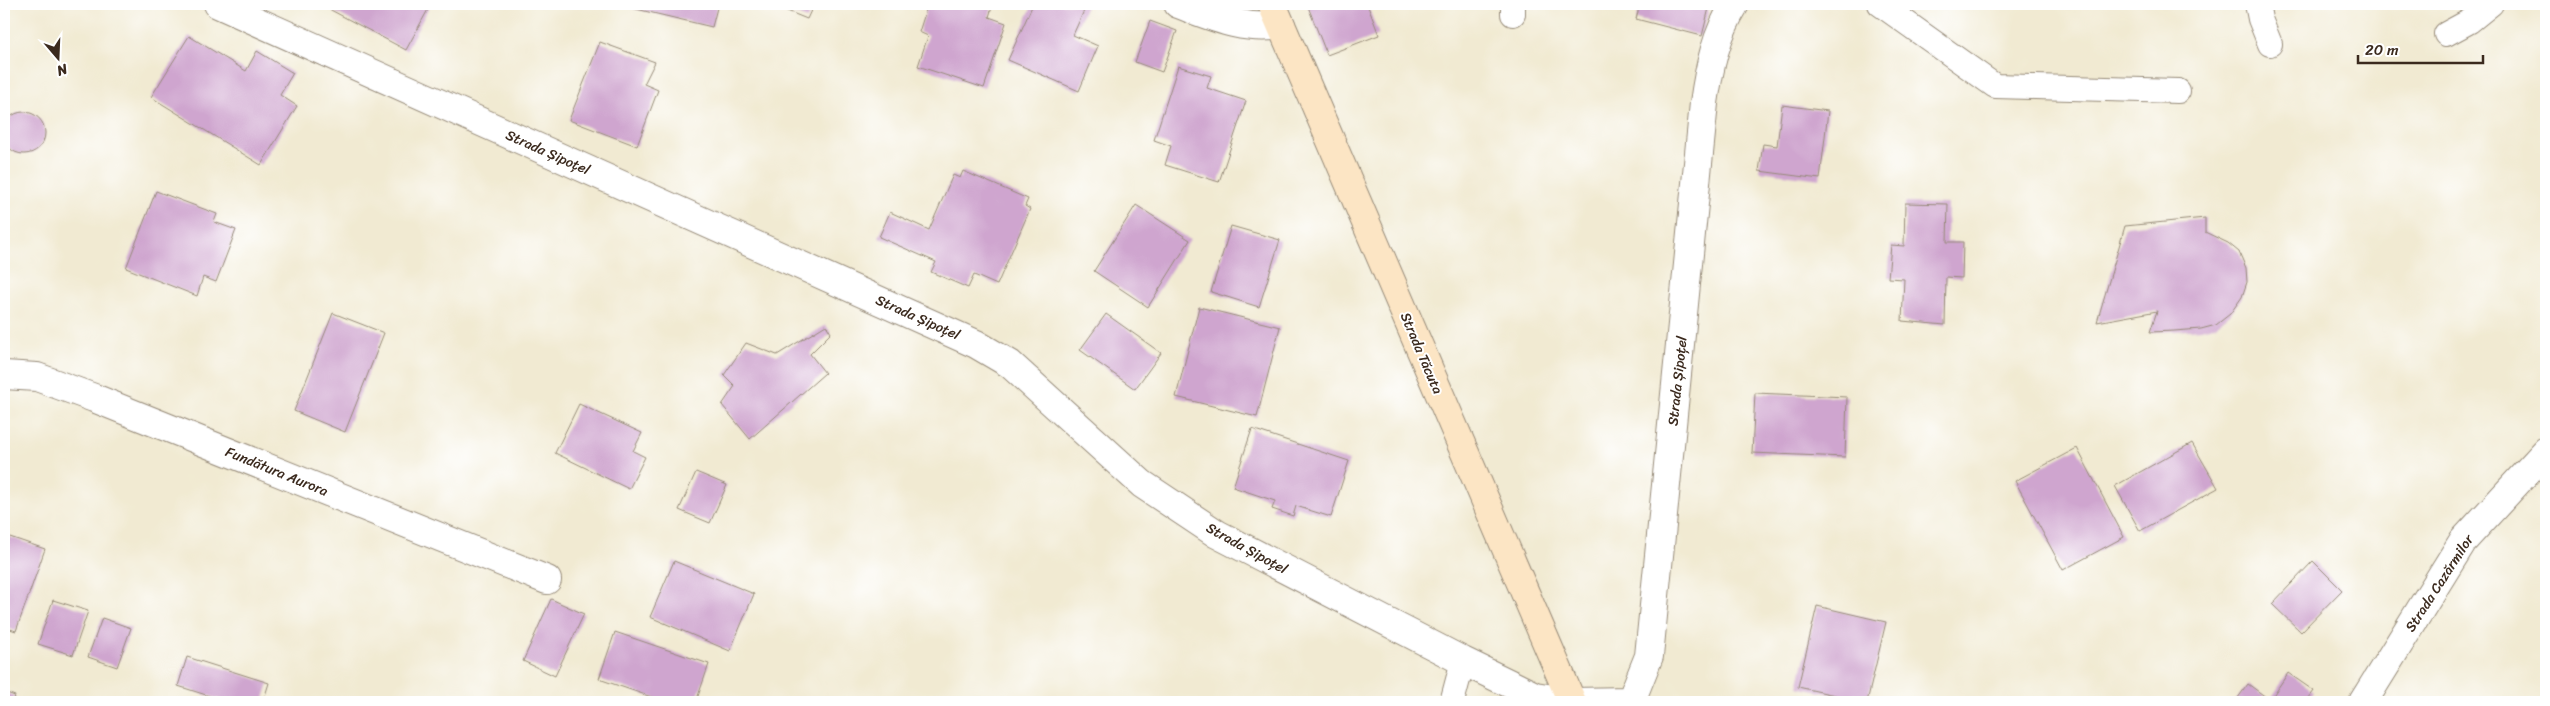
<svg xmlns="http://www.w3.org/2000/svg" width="2550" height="706" viewBox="0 0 2550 706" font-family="Sriracha,sans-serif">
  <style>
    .building { fill: #cfa5cf }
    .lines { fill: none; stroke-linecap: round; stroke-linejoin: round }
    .lane-casing { stroke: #968a78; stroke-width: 26 }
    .street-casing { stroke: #968a78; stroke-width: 30 }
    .secondary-casing { stroke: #968a78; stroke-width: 30 }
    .lane { stroke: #fff; stroke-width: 24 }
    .street { stroke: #fff; stroke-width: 28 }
    .secondary { stroke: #fce5c4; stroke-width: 28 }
    .labels { text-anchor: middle; stroke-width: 4; stroke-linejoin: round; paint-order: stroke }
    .street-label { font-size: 14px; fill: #3b2a1e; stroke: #fff }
  </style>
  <rect width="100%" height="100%" fill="#fff"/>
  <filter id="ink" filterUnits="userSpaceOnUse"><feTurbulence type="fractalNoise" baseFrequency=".02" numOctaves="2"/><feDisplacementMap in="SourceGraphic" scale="10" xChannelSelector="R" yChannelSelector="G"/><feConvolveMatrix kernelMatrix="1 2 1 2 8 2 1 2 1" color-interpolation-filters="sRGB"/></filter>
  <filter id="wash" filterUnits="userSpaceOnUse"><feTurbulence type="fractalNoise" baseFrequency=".0096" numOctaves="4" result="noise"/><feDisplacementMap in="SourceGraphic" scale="20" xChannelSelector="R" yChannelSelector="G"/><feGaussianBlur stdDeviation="1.12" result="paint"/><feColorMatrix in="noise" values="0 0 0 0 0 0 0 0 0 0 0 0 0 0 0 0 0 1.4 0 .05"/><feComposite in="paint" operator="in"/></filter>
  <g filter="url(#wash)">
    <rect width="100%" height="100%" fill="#f1ead2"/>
    <g id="blocks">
      <!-- building -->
      <path class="building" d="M332 4H431L406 50 329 9Z
        M615 4H718L712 27Z
        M770 4H814L807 19Z
        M928 4H993L989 17 1006 23 984 88 918 66 928 36 919 32Z
        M1033 4H1087L1073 35 1098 46 1079 91 1008 60Z
        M1307 4H1367L1379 35 1327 55Z
        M1640 4H1710L1702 36 1636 19Z
        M2000 4H2056V7L2000 5Z
        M1150 21 1177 31 1162 72 1135 62Z
        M189 36 246 71 257 51 293 73 280 95 297 106 261 165 151 97Z
        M600 42 655 62 644 84 658 90 637 146 569 120Z
        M1178 66 1211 76 1207 88 1246 101 1219 182 1165 165 1171 146 1154 140Z
        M1782 105 1828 111 1820 179 1759 171 1763 144 1777 146Z
        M3 133a21 21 0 1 1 42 0a21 21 0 1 1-42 0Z
        M963 171 1028 199 1025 206 1030 209 997 285 974 275 968 288 931 272 936 262 879 237 890 212 929 230 953 175 960 178Z
        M156 191 217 214 214 222 236 230 216 282 203 277 197 296 126 268Z
        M1905 203 1948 204 1947 242H1963L1962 278 1946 277 1945 325 1902 321 1904 279 1888 278 1891 245 1904 246Z
        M1136 205 1190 240 1148 307 1094 271Z
        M2205 218V232L2228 243 2239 252 2246 268 2247 282 2242 297 2230 314 2216 325 2201 329 2174 331 2150 332 2157 311 2097 322 2125 226Z
        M1231 226 1280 240 1259 307 1211 292Z
        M1199 307 1280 327 1257 417 1176 397Z
        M333 313 384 333 345 432 294 411Z
        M1106 314 1161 353 1135 389 1080 350Z
        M826 325 831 333 810 354 825 373 750 439 722 405 735 386 724 375 746 343 777 355Z
        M1755 393 1847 397 1845 457 1752 453Z
        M579 404 642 433 633 451 645 457 629 489 555 453Z
        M1252 429 1349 461 1331 517 1296 506 1293 516 1272 509 1275 501 1233 487Z
        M2192 443 2218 488 2140 531 2115 486Z
        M2077 448 2124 537 2063 570 2015 481Z
        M696 472 727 485 710 523 679 510Z
        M4 535 45 549 16 631 4 627Z
        M674 561 754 594 730 651 650 617Z
        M2313 561 2342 590 2301 632 2272 604Z
        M551 599 584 614 555 676 523 661Z
        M53 600 88 611 73 655 38 644Z
        M1817 606 1886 622 1867 702 1798 687Z
        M102 618 131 628 117 667 88 657Z
        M615 632 709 664 696 702H666L599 679Z
        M187 657 269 683 263 702H228L178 686Z
        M2288 673 2314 691 2306 702H2235L2248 684 2270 700Z
        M4 692 15 696 13 702H4Z"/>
    </g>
  </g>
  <g filter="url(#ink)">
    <use href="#blocks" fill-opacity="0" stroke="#968a78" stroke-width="1"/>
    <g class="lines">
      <defs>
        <path id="lane" d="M1513 4V14
          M1880 4 1995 86 2178 91
          M2257 4 2260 19 2270 44
          M2446 34 2470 21 2491 4
          M1452 702 1463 661"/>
        <path id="street" d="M218 4 976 344 1010 364 1142 484 1217 534 1463 661 1535 696 1572 702 1631 701 1649 656 1704 103C1709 68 1716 34 1735 4
          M1178 4C1213 17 1243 31 1281 25
          M4 375 37 377 94 398 547 580
          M2363 702 2463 541 2546 451"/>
        <path id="secondary" d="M1272 4 1572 702"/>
      </defs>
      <!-- lane casing -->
      <use href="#lane" class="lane-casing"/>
      <!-- street casing -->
      <use href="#street" class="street-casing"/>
      <!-- secondary casing -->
      <use href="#secondary" class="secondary-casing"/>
      <!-- lane -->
      <use href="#lane" class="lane"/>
      <!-- street -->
      <use href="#street" class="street"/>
      <!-- secondary -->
      <use href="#secondary" class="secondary"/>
    </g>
  </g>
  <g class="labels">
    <!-- street labels -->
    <g class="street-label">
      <text transform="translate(548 152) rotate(24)" y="5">Strada Șipoțel</text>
      <text transform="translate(918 317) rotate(24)" y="5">Strada Șipoțel</text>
      <text transform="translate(1422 353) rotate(67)" y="5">Strada Tăcuta</text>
      <text transform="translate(1677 381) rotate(-84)" y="5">Strada Șipoțel</text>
      <text transform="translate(277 471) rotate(22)" y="5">Fundătura Aurora</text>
      <text transform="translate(1247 548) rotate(29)" y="5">Strada Șipoțel</text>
      <text transform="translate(2439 583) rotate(-57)" y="5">Strada Cazărmilor</text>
    </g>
  </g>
  <!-- margin -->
  <rect width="2550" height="706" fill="none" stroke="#fff" stroke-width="20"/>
  <!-- north arrow -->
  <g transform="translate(58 58) rotate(161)" stroke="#ffffff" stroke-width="4" paint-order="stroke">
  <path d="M0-4L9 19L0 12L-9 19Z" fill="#3b2a1e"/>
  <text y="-8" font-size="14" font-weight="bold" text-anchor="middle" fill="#3b2a1e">N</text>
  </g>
  <!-- scale -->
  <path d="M2358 55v8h125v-8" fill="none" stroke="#3b2a1e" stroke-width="2.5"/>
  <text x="2365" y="55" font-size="15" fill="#3b2a1e" stroke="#ffffff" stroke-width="4" paint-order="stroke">20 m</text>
</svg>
